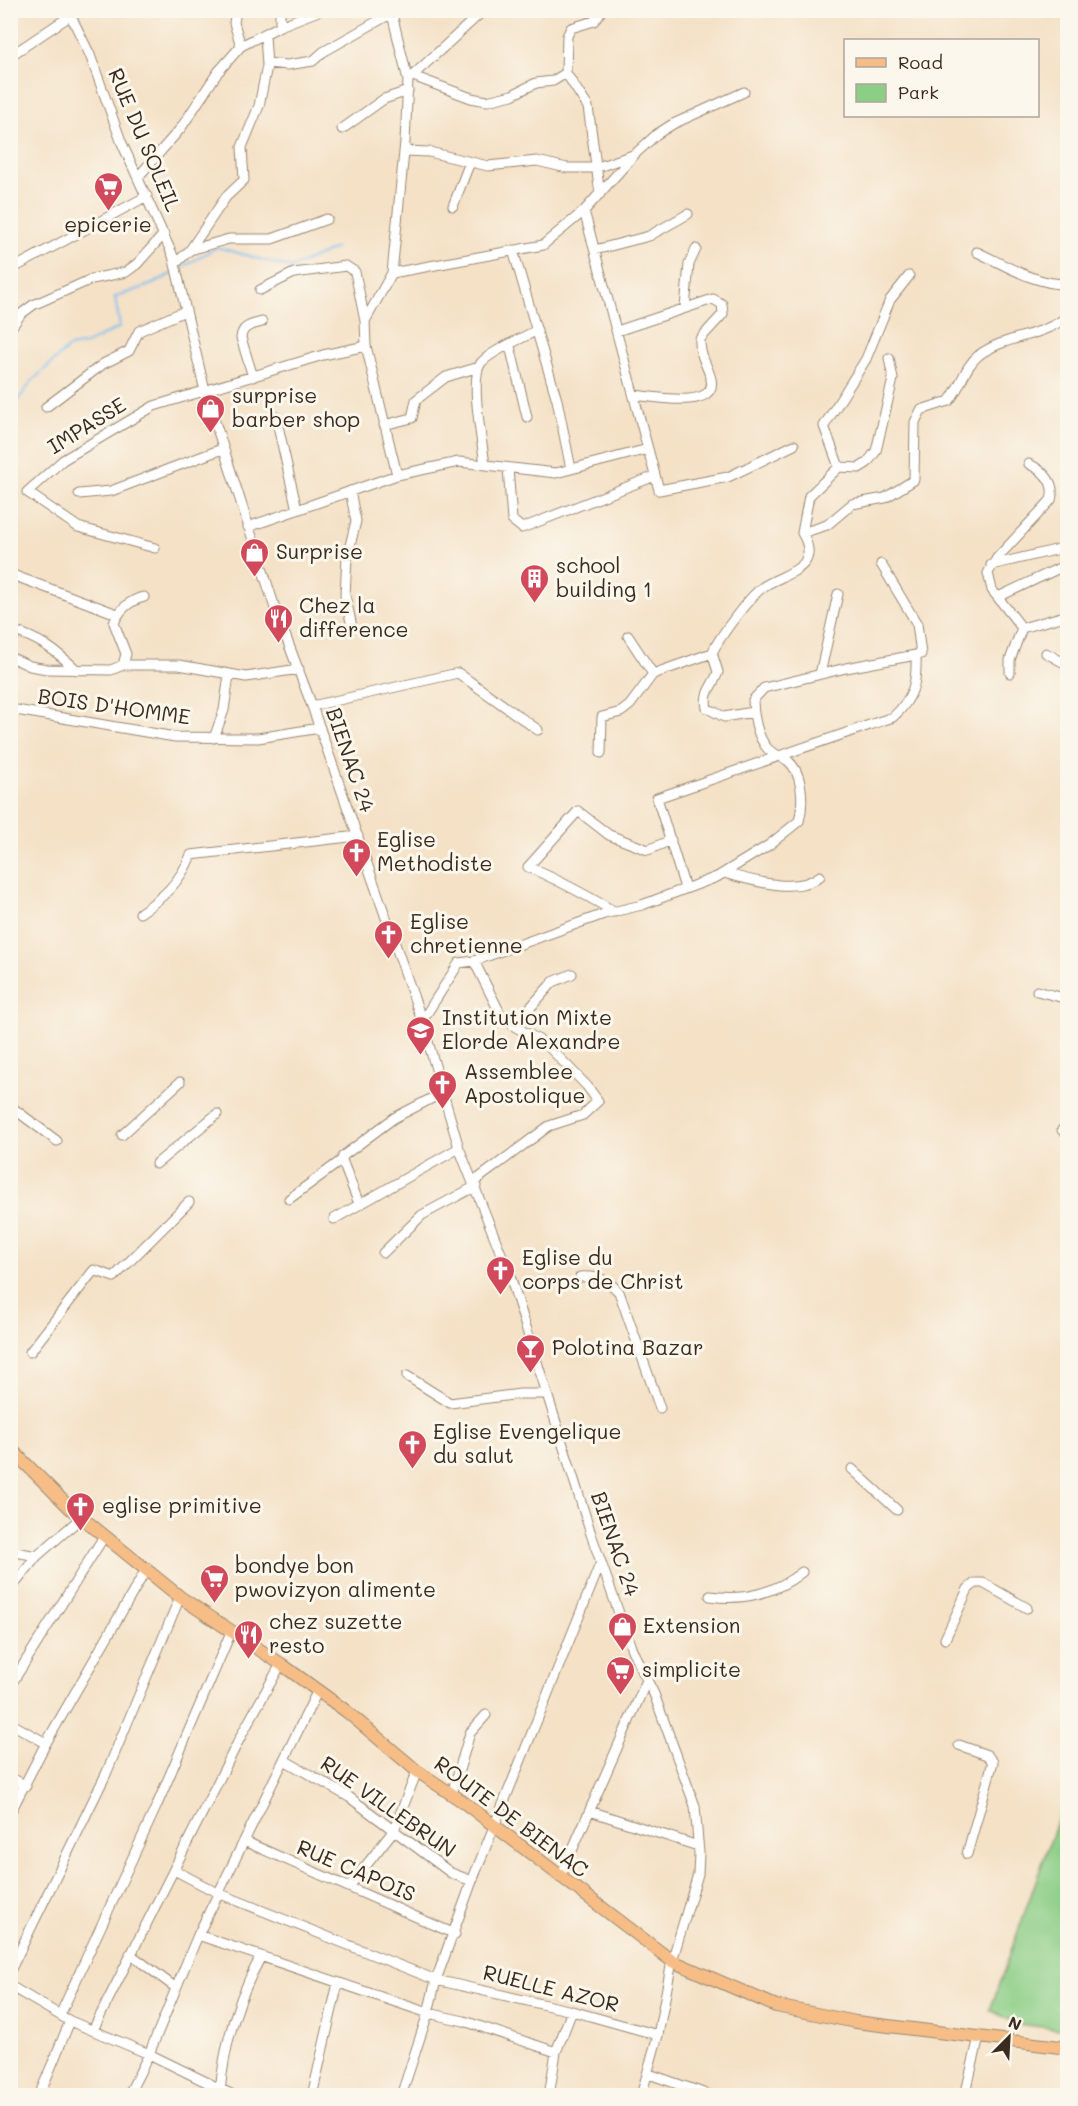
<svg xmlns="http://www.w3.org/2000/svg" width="1078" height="2106" viewBox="0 0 1078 2106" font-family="Mali,sans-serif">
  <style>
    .green { fill: #8cce86; stroke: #647c52; stroke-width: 1.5 }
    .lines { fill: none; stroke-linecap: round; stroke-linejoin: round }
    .stream { stroke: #7cbdf1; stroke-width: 2 }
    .minor-casing { stroke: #988672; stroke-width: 11 }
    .major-casing { stroke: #988672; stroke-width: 14 }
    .minor { stroke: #fff; stroke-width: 9 }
    .major { stroke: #f6be86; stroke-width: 12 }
    .labels { text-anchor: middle; stroke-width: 6; stroke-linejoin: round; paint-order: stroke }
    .street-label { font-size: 21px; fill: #3b2a1e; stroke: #fbf7ec }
    .poi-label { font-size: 21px; fill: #3b2a1e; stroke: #fbf7ec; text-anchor: start }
  </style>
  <rect width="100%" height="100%" fill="#fbf7ec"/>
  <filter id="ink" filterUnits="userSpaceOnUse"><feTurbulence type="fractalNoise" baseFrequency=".0167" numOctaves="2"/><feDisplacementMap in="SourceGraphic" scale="12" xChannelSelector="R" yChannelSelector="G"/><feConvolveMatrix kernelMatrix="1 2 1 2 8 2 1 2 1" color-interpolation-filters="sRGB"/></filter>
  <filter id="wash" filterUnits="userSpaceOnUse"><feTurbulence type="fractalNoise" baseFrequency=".008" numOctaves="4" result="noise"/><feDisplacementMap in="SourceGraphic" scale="24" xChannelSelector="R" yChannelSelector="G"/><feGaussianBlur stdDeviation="1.35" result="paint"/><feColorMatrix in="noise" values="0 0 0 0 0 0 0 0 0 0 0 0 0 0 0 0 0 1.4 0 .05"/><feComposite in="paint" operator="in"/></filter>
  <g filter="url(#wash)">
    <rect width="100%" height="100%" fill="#f4e1c6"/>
    <!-- green -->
    <path class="green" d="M1067 1794V2030L1017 2024 990 2010Z"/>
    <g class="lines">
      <!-- stream -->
      <path class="stream" d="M178 270 217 247 291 268 336 248
        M10 411 32 381 69 347 86 344 120 327 115 297 153 284 173 273"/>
    </g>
  </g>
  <g filter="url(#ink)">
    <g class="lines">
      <defs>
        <path id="minor" d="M68 10 90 55 121 141 173 256 205 391 275 608 312 706 422 1021 459 1148 510 1276 591 1534 632 1650 654 1694 695 1806 699 1853 698 1874 672 1961 658 2035 641 2096
          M236 10 234 23 241 46
          M280 10V26
          M391 10 408 80 405 142 392 273 365 321 366 346 397 475
          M10 56 70 16
          M267 63 287 65 313 61 323 52 392 13
          M566 73 588 107 600 194
          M413 76 471 98 487 101 512 95 536 83 553 81 566 73 567 36 571 28 594 21 602 10
          M410 78 484 10
          M342 129 384 99 408 91
          M404 151 429 152 488 166 537 161 567 168H595L633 155
          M138 177 181 128 218 72 241 46 280 26 321 10
          M453 206 470 162
          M584 211 659 490 728 477 794 445
          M190 250 229 239H272L327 219
          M513 250 557 400 571 469
          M595 250 649 236 688 214
          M977 252C1005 265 1036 285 1068 284
          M175 264 190 250 226 197 244 180 242 147 259 106 267 66 265 35
          M10 270 147 196
          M392 273 543 245 584 211 635 154 657 134 673 124 744 92
          M260 290 294 273 346 266 355 272 365 321
          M685 308 689 264 696 249
          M10 329 21 314 33 305 92 279 126 272 137 264 164 234
          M617 331 713 299 722 304 723 314 700 339C699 355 707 364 711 379 718 411 649 396 634 395
          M510 346 527 417
          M253 377 241 338C242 326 251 325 262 322
          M46 407 103 364 129 351 139 331 185 311
          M276 417 297 510
          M384 425 412 418 416 400 446 377 479 367
          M485 465C483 446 469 378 481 363 491 351 523 338 537 330
          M839 467 859 468 867 463 876 451 893 379 889 358
          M508 468 512 520 522 528 655 476
          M350 491 356 521 347 558 345 595 352 627
          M79 494 111 491 222 449
          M248 527 397 475 459 462 556 473 648 449
          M802 533 827 525 852 504 885 498 914 480 915 422 921 410 949 401C961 387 964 367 979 355 1006 335 1041 338 1068 316
          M155 548 78 527 27 492 63 460 154 406 323 355 366 346
          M991 565 1068 547
          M10 574 117 614
          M998 597 1068 564
          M1022 628 1068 615
          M10 630C38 637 56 651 77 670
          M1046 653 1068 665
          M10 657 30 666 47 669 111 670 123 665H179L246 677 299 669
          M123 665 126 654 114 623C119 610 130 600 144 597
          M1010 673V660L1022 628 992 590 988 573 997 558 1051 500C1056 483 1044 471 1029 464
          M653 674 712 653
          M820 674 838 594
          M312 706 458 673 538 730
          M10 709 175 737 258 738 320 728
          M753 712 724 717 707 708C703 692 714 685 718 672L712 653C720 636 748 598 763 587 782 573 824 570 802 533L809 496 839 467 824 426 866 359 890 300 909 276
          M214 738 224 710 229 675
          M601 753 602 717 621 712 630 705 653 674 628 636
          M724 873C750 880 797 895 820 876
          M685 888 657 798 893 717C914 698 917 682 916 655
          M615 912C586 895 559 880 528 867L578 811 609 835 648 850 671 840
          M140 913C164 897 180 882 191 855L358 836
          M474 961 500 1013 514 1026 546 1044 587 1086 598 1101 583 1115 549 1126 475 1181
          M1037 991 1068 999
          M422 1021 459 963 474 961 604 914 642 905 717 877 769 845 799 821C804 803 803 772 787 760 781 756 772 754 767 748 757 736 753 715 753 700L764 688 846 668 921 654 917 624 881 564
          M514 1026 553 982 572 974
          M10 1106 57 1141
          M1062 1130 1068 1124
          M122 1135 180 1082
          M156 1164 217 1114
          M289 1199 342 1160
          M359 1204 342 1160 343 1156 394 1118 442 1093
          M334 1219 459 1148
          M383 1253 422 1215 476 1186
          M580 1277C597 1276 607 1279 619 1292L660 1408
          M30 1352 94 1270 114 1277 189 1202
          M407 1376 450 1403 520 1394H545
          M852 1469 897 1510
          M10 1551 37 1556
          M10 1590 37 1556 82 1517
          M710 1596C743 1601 776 1593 802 1572
          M945 1639 968 1589 975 1583H983L1027 1608
          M10 1686 105 1535
          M10 1723 46 1743
          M959 1745 987 1755 993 1762 967 1854
          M284 1760 349 1797 451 1873 472 1881
          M10 1777 26 1786
          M452 1794 470 1733 486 1715
          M590 1811 698 1846
          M10 1813 46 1743 147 1568
          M244 1841 455 1934
          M174 1870 218 1893 436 1980 572 2011 658 2035
          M560 1878 647 1680
          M349 1887 394 1830 417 1771
          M198 1935 428 2013 464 2021 556 2052
          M130 1954 176 1988
          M10 1971 106 1774 180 1597
          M10 1986 70 2021 149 2054 235 2096
          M60 2015 157 1805 231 1632
          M93 2030 242 1734 281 1664
          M649 2074 712 2096
          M220 2093C224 2044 237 2000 261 1956
          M39 2096 70 2021
          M128 2096 149 2054 198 1935 317 1692
          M312 2096 338 1983
          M401 2096 428 2013 436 1980 472 1881 601 1562
          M549 2096 556 2052 572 2011
          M965 2096 979 2037"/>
        <path id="major" d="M10 1448 70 1508 180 1597 281 1664 346 1711 417 1771 462 1801 672 1961 776 2006 856 2022 1068 2048"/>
      </defs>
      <!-- minor casing -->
      <use href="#minor" class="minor-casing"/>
      <!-- major casing -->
      <use href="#major" class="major-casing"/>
      <!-- minor -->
      <use href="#minor" class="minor"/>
      <!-- major -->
      <use href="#major" class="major"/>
    </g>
  </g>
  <!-- icons -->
  <defs>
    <symbol id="supermarket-pin" viewBox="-11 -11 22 30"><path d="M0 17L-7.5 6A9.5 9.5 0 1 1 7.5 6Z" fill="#d1495b" stroke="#fbf7ec"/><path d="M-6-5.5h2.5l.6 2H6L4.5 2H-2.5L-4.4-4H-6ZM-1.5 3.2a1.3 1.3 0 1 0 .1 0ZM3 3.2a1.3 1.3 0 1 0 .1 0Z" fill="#fff"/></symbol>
    <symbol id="shop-pin" viewBox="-11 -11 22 30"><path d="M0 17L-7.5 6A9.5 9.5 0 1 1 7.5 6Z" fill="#d1495b" stroke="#fbf7ec"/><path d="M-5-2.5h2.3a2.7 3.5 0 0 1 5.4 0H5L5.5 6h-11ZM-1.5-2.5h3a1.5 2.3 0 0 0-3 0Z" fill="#fff"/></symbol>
    <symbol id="building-pin" viewBox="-11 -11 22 30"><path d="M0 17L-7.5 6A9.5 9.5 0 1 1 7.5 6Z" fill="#d1495b" stroke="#fbf7ec"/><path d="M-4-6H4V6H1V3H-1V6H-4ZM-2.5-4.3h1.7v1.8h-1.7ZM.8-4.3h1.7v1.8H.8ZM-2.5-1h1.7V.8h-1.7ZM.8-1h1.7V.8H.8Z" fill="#fff"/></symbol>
    <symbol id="restaurant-pin" viewBox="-11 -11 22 30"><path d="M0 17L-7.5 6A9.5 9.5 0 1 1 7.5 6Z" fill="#d1495b" stroke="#fbf7ec"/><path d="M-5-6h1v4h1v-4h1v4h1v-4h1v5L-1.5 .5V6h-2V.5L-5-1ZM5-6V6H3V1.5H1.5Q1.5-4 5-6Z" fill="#fff"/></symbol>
    <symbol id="church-pin" viewBox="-11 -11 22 30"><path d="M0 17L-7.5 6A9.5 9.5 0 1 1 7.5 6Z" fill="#d1495b" stroke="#fbf7ec"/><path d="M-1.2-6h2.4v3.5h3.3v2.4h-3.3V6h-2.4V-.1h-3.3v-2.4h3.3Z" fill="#fff"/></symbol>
    <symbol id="school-pin" viewBox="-11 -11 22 30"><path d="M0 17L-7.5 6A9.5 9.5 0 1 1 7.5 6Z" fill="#d1495b" stroke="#fbf7ec"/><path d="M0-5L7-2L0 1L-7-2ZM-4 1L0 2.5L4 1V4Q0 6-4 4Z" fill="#fff"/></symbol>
    <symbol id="bar-pin" viewBox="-11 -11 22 30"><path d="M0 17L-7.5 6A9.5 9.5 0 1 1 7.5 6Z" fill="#d1495b" stroke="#fbf7ec"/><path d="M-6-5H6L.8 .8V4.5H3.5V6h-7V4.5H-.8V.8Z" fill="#fff"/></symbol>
  </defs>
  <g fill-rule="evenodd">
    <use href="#supermarket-pin" x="92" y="170" width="33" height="45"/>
    <use href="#shop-pin" x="194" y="392" width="33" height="45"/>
    <use href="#shop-pin" x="238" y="536" width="33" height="45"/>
    <use href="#building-pin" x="518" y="562" width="33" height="45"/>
    <use href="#restaurant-pin" x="262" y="602" width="33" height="45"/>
    <use href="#church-pin" x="340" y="836" width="33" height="45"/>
    <use href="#church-pin" x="372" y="918" width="33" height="45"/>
    <use href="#school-pin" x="404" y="1014" width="33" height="45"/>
    <use href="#church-pin" x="426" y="1068" width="33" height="45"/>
    <use href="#church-pin" x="484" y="1254" width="33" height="45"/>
    <use href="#bar-pin" x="514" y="1332" width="33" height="45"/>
    <use href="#church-pin" x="396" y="1428" width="33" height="45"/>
    <use href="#church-pin" x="64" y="1490" width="33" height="45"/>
    <use href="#supermarket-pin" x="198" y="1562" width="33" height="45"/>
    <use href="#shop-pin" x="606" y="1610" width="33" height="45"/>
    <use href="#restaurant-pin" x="232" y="1618" width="33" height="45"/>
    <use href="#supermarket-pin" x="604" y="1654" width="33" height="45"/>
  </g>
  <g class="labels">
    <!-- street labels -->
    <g class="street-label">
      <text transform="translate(144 140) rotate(67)" y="7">RUE DU SOLEIL</text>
      <text transform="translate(87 426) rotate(-32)" y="7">IMPASSE</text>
      <text transform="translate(114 707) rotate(8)" y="7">BOIS D'HOMME</text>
      <text transform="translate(350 760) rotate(71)" y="7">BIENAC 24</text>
      <text transform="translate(615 1544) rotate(71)" y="7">BIENAC 24</text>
      <text transform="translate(388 1807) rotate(35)" y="7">RUE VILLEBRUN</text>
      <text transform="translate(511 1817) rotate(37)" y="7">ROUTE DE BIENAC</text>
      <text transform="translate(356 1871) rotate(23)" y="7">RUE CAPOIS</text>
      <text transform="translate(551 1989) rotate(14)" y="7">RUELLE AZOR</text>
    </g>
    <!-- poi labels -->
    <g class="poi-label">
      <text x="108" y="232" text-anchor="middle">epicerie</text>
      <text x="232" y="403">surprise<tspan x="232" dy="24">barber shop</tspan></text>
      <text x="276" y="559">Surprise</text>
      <text x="556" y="573">school<tspan x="556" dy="24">building 1</tspan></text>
      <text x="299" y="613">Chez la<tspan x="299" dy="24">difference</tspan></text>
      <text x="377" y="847">Eglise<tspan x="377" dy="24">Methodiste</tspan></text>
      <text x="410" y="929">Eglise<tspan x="410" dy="24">chretienne</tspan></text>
      <text x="442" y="1025">Institution Mixte<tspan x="442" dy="24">Elorde Alexandre</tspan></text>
      <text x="464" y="1079">Assemblee<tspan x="464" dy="24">Apostolique</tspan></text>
      <text x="522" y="1265">Eglise du<tspan x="522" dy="24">corps de Christ</tspan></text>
      <text x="552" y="1355">Polotina Bazar</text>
      <text x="433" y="1439">Eglise Evengelique<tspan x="433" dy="24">du salut</tspan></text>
      <text x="102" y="1513">eglise primitive</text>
      <text x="235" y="1573">bondye bon<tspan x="235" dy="24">pwovizyon alimente</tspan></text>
      <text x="269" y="1629">chez suzette<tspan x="269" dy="24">resto</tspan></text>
      <text x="643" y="1633">Extension</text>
      <text x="642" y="1677">simplicite</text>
    </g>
  </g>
  <!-- margin -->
  <rect width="1078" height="2106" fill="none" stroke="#fbf7ec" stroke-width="36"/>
  <!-- legend -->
  <rect x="844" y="39" width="195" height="78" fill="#fbf7ec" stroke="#aea59a" stroke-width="1.5"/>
  <rect x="856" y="58" width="30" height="9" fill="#f6be86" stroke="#aea59a" stroke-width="1.5"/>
  <text x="898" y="69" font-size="18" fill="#3b2a1e">Road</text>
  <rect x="856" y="84" width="30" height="18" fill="#8cce86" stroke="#aea59a" stroke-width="1.5"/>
  <text x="898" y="99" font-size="18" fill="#3b2a1e">Park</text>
  <!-- north arrow -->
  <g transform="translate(1009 2037) rotate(24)" stroke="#fbf7ec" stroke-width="4.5" paint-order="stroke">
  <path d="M0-4.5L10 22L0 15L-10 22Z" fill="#3b2a1e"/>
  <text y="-9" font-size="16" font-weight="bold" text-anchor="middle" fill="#3b2a1e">N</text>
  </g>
</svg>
